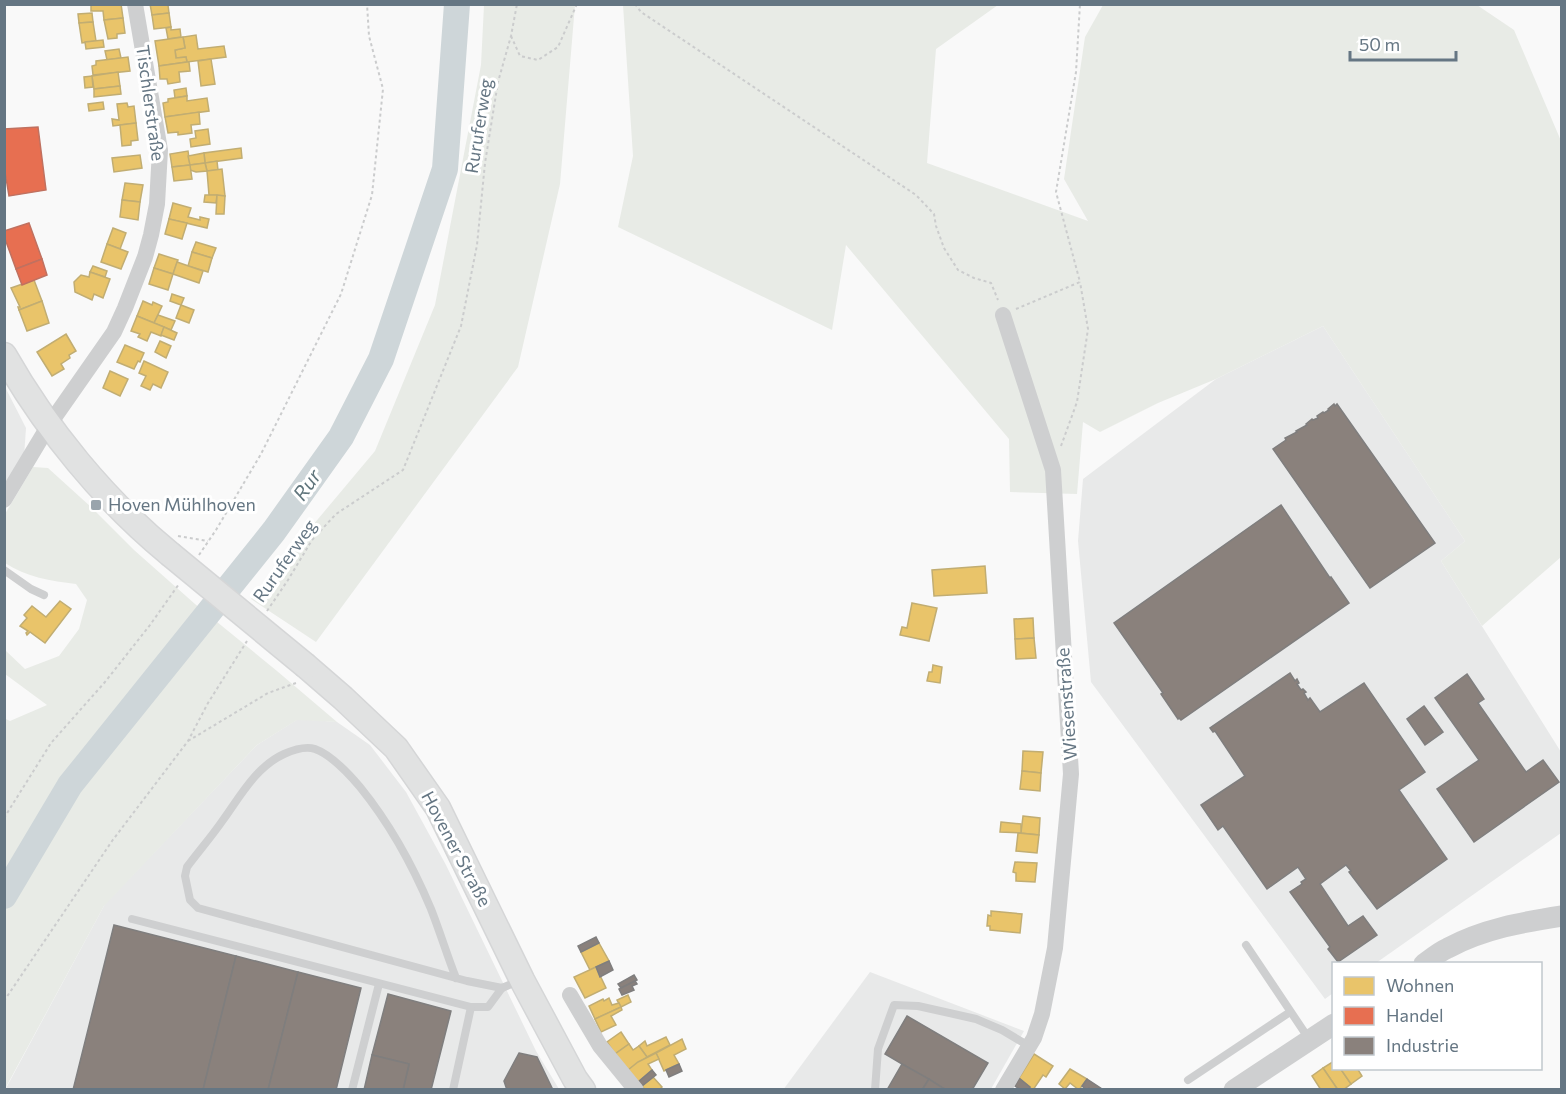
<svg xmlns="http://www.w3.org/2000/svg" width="1566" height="1094" viewBox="0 0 1566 1094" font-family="Commissioner,sans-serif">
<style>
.built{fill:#e8e9e9}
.green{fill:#e8ebe6}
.homes{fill:#e9c46a;stroke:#c1ad72;stroke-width:1.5}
.shops{fill:#e76f51;stroke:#c07160;stroke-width:1.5}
.industry{fill:#8a817c;stroke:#7f7e7e;stroke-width:1.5}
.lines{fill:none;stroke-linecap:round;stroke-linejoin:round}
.river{stroke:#ced6d9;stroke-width:26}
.secondary-casing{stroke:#d5d6d7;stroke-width:27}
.path{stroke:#cbcccd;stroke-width:2;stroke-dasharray:3 3;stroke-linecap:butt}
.service{stroke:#cecfd0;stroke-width:8}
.minor{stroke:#cecfd0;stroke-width:16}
.tertiary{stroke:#cecfd0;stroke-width:21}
.secondary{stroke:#e1e2e2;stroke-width:24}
.secondary-bridge-casing{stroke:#d5d6d7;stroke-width:27;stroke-linecap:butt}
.secondary-bridge{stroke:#e1e2e2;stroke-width:24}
.poi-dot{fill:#99a4ac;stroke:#fff;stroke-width:2}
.labels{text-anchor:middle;stroke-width:6;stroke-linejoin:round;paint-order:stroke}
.street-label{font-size:18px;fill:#657683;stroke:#fff}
.poi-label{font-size:18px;fill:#657683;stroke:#fff;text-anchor:start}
.water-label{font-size:20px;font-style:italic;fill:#60757c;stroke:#fff}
</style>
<rect width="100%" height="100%" fill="#f9f9f9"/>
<g class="built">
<polygon points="1323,326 1465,541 1441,561 1561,752 1561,833 1376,963 1334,964 1333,993 1325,999 1091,682 1078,541 1083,479 1216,379"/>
<polygon points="4,385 26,428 24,457 4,488"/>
<polygon points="298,719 337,722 370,745 406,792 446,865 536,1051 559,1089 5,1090 105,904 257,745"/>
<polygon points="870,972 1024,1031 991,1089 783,1090"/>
</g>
<g class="green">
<polygon points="484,5 575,5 560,184 518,367 316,642 251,599 375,451 435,305 481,65"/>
<polygon points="623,5 998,5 936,49 927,163 1088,221 1064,179 1085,37 1103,5 1477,5 1514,30 1561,141 1561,557 1482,626 1441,561 1465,541 1323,326 1216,379 1158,403 1100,432 1083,422 1077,494 1010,492 1009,439 846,245 832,330 618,227 633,156"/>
<path d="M 33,467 L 48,468 L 91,507 L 134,550 L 195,604 L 277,671 L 337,722 L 297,720 L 257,745 L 104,906 L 5,1089 L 4,718 L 10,721 L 47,705 L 5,674 L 5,650 L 25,669 L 59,656 L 79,629 L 87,600 L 76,584 C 51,581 26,577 5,563 L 5,514 Z"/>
</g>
<g class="homes">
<polygon points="91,4 121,4 123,18 104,20 103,11 91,11"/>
<polygon points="150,4 174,4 174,5 168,5 169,13 152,15"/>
<polygon points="92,13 93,22 79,23 78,14"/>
<polygon points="169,13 171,27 154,29 152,15"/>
<polygon points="123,18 125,33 117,34 117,38 108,39 104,20"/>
<polygon points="93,22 96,41 82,43 79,23"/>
<polygon points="171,27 171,30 180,29 181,37 168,39 166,28"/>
<polygon points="196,35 198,49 224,46 226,57 187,62 186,57 176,58 175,50 185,48 183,37"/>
<polygon points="183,37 185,48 175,50 176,58 186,57 187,62 159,66 155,41"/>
<polygon points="103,40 104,47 86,49 85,42"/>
<polygon points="119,49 121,58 107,60 105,51"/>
<polygon points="128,57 130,71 93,75 92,66 96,65 96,61"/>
<polygon points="211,59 215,84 201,86 198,61"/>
<polygon points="187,62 189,62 190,71 179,72 180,82 168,84 167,79 160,79 159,66"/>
<polygon points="118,72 120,86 94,89 92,76"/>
<polygon points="92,76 93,87 85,88 84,77"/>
<polygon points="120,86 121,94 94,97 94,89"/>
<polygon points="186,88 187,96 175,98 174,90"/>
<polygon points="187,96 187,101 207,98 209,111 165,117 163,103 168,102 168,99"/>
<polygon points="103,102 104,109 89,111 88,104"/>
<polygon points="127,103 128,107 134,106 136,123 113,126 112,119 119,120 117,104"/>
<polygon points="199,112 200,124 191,125 192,133 178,135 178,132 168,133 165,117"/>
<polygon points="136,123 138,140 131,141 131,145 122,146 120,125"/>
<polygon points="208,129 210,144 191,147 190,139 196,138 195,131"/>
<polygon points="241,148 242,158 205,163 204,153"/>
<polygon points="188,151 190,165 172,167 170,154"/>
<polygon points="204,153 205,163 190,165 188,156"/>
<polygon points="140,155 142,168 114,172 112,158"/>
<polygon points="217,161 218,170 207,171 205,163"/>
<polygon points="205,163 207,171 196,172 190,170 190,165"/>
<polygon points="190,165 192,179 174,181 172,167"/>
<polygon points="222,169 225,196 209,195 207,171"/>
<polygon points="125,183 143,185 140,202 122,200"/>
<polygon points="205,195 217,195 216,203 204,202"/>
<polygon points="217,195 225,196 224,214 216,214"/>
<polygon points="122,200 140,202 138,220 120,217"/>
<polygon points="173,203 191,208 188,217 200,220 200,217 209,219 207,228 169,219"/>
<polygon points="169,219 187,223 182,239 165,234"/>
<polygon points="113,228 126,233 120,249 107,244"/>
<polygon points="196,242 216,248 212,258 192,252"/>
<polygon points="107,244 128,252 121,269 101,262"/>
<polygon points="192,252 212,258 208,272 188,266"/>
<polygon points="159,254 178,260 173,274 154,268"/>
<polygon points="177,262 203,271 199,283 173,274"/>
<polygon points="93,266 107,271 105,277 90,272"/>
<polygon points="154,268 173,274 168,290 149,284"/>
<polygon points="90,272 110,279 103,298 94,294 92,300 75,292 74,282 81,275 89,277"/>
<polygon points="34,280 42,301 19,310 18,307 20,307 11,288"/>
<polygon points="172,294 184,298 181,305 170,301"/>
<polygon points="42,301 49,323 27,331 19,310"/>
<polygon points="143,301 152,305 153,302 162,306 154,323 137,316"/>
<polygon points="181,305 194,310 189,323 176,318"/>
<polygon points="158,315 175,321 171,330 154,323"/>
<polygon points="137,316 164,327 161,336 151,332 147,341 138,337 140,334 131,331"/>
<polygon points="164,327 177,333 174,340 161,335"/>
<polygon points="66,334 76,351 69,355 70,358 61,364 64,369 52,376 37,352"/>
<polygon points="160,341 171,346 166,358 155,352"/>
<polygon points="125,345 144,353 140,362 138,361 134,369 117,362"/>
<polygon points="144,361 168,372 161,388 153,384 150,390 141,386 146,376 139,373"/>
<polygon points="110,371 128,379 120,396 103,388"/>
<polygon points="985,566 987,593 934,596 932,570"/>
<polygon points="60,601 71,609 45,643 30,632 27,635 26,633 28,631 20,626 27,618 24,615 32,606 46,617"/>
<polygon points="912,603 937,608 929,641 900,635 902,627 907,628"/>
<polygon points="1033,618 1034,638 1015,639 1014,619"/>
<polygon points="1034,638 1036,658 1016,659 1015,639"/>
<polygon points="933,665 942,667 940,683 927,681 929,672 932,672"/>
<polygon points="1023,751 1043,752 1041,773 1022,771"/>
<polygon points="1022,771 1041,773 1040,791 1020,789"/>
<polygon points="1023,816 1040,818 1039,835 1021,833"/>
<polygon points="1001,822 1021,824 1021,833 1000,832"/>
<polygon points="1018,833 1039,835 1037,853 1016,851"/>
<polygon points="1015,862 1037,863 1035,882 1016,881 1016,873 1013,872"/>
<polygon points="991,911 1022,914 1020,933 990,930 990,926 987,926 988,915 991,916"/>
<polygon points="599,943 609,961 590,970 581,952"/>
<polygon points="596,967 606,988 585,998 574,977"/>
<polygon points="628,995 631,1002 621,1007 617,1000"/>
<polygon points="609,998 612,1005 619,1003 621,1007 595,1019 589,1006 603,999 604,1001"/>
<polygon points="621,1007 622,1010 611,1016 616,1025 601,1032 595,1019"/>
<polygon points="621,1032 629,1044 615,1054 607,1042"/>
<polygon points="666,1037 670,1045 647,1057 639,1046 645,1041 647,1046"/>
<polygon points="682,1039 686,1049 674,1055 679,1064 664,1071 656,1053"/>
<polygon points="629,1044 633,1050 639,1046 647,1057 628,1070 615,1054"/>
<polygon points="656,1053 659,1059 648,1064 652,1070 638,1082 628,1070 638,1062"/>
<polygon points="1034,1054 1053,1066 1046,1077 1043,1075 1033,1090 1019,1078"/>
<polygon points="1334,1061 1334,1068 1340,1068 1351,1084 1343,1090 1338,1090 1323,1068"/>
<polygon points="1323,1068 1338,1090 1321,1090 1312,1076"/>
<polygon points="1340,1068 1357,1068 1362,1076 1351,1084"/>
<polygon points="1070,1069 1087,1079 1079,1090 1070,1083 1065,1089 1059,1084"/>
<polygon points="653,1077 662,1087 659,1090 645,1090 642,1086"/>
</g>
<g class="shops">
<polygon points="38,127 46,190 9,196 4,166 4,129"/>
<polygon points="29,223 42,259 16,269 4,236 4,231"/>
<polygon points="42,259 47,275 22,285 16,269"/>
</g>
<g class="industry">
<polygon points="1334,404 1335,406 1337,404 1435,543 1370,588 1273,449 1286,440 1285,438 1297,432 1296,431 1307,425 1306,424 1312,419 1313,420 1318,418 1317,416 1323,412 1324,413 1329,410 1328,409"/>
<polygon points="1281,505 1330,578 1331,577 1349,603 1181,720 1179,718 1178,719 1161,694 1163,693 1114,623"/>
<polygon points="1290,673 1295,681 1297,679 1299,683 1297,684 1301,690 1303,689 1306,692 1304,693 1308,700 1310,698 1320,712 1364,683 1425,772 1399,790 1447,859 1377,909 1349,872 1351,871 1346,865 1320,884 1348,926 1363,916 1377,935 1338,962 1328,949 1330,947 1290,892 1302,884 1301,882 1306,879 1298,867 1267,889 1223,826 1218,830 1201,805 1245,776 1215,731 1213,732 1210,728"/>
<polygon points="1467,674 1484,699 1478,703 1526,772 1543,760 1559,782 1474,842 1437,789 1479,760 1435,698"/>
<polygon points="1424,706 1443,732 1425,745 1407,719"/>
<polygon points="114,925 236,956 203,1090 73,1090"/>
<polygon points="596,937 599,943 581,952 578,946"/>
<polygon points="236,956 298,972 268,1090 203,1090"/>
<polygon points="609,961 613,970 600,977 596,967"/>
<polygon points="298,972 361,988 336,1090 268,1090"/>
<polygon points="634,975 637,980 621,988 618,984"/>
<polygon points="635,981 637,984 632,986 634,990 622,995 619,989"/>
<polygon points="388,994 451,1011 431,1090 403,1090 409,1064 372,1055"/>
<polygon points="907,1016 988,1063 972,1090 946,1090 885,1054"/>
<polygon points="519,1053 537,1057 553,1090 507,1090 504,1081"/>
<polygon points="372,1055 409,1064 403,1090 364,1090"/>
<polygon points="679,1064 682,1071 669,1077 666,1070"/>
<polygon points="902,1064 929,1079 922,1090 887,1090"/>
<polygon points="652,1070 656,1075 642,1086 638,1082"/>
<polygon points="1019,1078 1030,1087 1029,1090 1021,1090 1015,1086"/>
<polygon points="929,1079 946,1090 922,1090"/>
<polygon points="1087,1079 1102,1089 1091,1090 1089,1088 1087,1090 1082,1086"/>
</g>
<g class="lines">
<polyline class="river" points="4,896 70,785 274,531 341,437 381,359 445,169 457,4"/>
<g class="secondary-casing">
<g id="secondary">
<path d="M 4,355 C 46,429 104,500 170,554"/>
<polyline points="306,666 343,698 396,748 438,808 522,980 575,1079 583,1090"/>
</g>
</g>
<g class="path">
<polyline points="635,4 641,12 916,195 934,214 936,226 944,248 958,270 974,278 991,283 998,300"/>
<polyline points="999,4 1000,4"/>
<polyline points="511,36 520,56 538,60 558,47 577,4"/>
<polyline points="1016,309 1080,282 1056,192 1076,72 1080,4"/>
<polyline points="1061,446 1077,402 1088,329 1080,282"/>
<polyline points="178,536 208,541"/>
<polyline points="199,555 216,530 261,454 341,294 372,195 383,89 369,36 367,4"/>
<polyline points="267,611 288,580 312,540 336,514 403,470 461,326 477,245 485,163 498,82 511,36 517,4"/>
<polyline points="188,741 268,693 296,683"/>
<polyline points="4,818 51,743 105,682 150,625 179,584"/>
<polyline points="4,1001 112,841 188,741 208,703 247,641"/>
</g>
<g class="service">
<polyline points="4,570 31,589 44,595"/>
<polyline points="132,919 471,1007 488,1007 502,988"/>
<polyline points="1246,945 1309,1039"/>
<path d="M 456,978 C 447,955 440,932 431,909 C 413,866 390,824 360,787 C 349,774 332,755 315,749 C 306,746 293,750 284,754 C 256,767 241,795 223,820 C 212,836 199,851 187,867 L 185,876 L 190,900 L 198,908 L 467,981 L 502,988 L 521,980"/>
<polyline points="1188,1080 1290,1012"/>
<polyline points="352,1090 379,984"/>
<polyline points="453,1090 471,1007"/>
<polyline points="875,1090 878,1049 894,1005 918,1006 976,1019 1002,1030 1029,1046"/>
</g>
<g class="minor">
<polyline points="4,500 49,425 114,332 125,308 145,257 151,235 157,204 160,150 135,4"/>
<polyline points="570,995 600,1046 636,1090"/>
<polyline points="1003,1090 1034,1038 1042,1014 1055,948 1071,774 1053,470 1003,315"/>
</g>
<g class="tertiary">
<path d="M 1424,964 C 1432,958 1439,952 1448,948 C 1483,929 1523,922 1562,916"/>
<polyline points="1234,1090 1334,1024"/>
</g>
<use href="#secondary" class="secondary"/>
<g class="secondary-bridge-casing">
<polyline id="secondary-bridge" points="170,554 306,666"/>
</g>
<use href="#secondary-bridge" class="secondary-bridge"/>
</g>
<rect class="poi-dot" x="90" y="499" width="12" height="12" rx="3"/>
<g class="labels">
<g class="street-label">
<text transform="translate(150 103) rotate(82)" y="6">Tischlerstraße</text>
<text transform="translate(479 126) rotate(-81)" y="6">Ruruferweg</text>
<text transform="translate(285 561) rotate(-55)" y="6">Ruruferweg</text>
<text transform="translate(1067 704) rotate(-94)" y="6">Wiesenstraße</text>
<text transform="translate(456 849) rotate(62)" y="6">Hovener Straße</text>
</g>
<g class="poi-label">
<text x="108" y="511">Hoven Mühlhoven</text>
</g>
<g class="water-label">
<text transform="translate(307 485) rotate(-55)" y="7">Rur</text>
</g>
</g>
<rect width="1566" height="1094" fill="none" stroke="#657683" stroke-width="12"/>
<rect x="1332" y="962" width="210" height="108" fill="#ffffff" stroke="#c1c8cd" stroke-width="1.5"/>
<rect x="1344" y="977" width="30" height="18" fill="#e9c46a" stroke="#c1c8cd" stroke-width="1.5"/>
<text x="1386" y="992" font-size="18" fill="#657683">Wohnen</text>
<rect x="1344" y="1007" width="30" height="18" fill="#e76f51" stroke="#c1c8cd" stroke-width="1.5"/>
<text x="1386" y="1022" font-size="18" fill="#657683">Handel</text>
<rect x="1344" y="1037" width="30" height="18" fill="#8a817c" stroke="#c1c8cd" stroke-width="1.5"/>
<text x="1386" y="1052" font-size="18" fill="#657683">Industrie</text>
<path d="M1350 51v9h106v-9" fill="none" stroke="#657683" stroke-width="3"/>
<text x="1359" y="51" font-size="18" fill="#657683" stroke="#ffffff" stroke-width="4.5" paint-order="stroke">50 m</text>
</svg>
